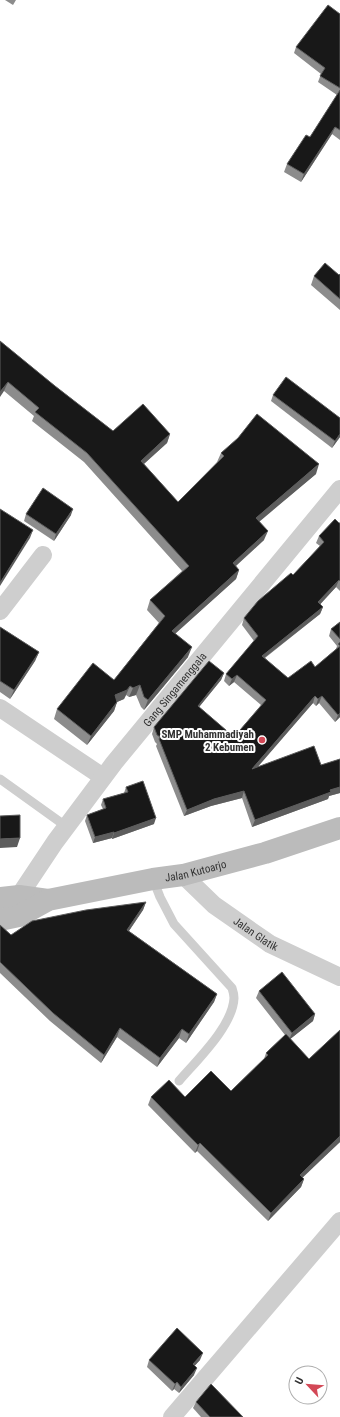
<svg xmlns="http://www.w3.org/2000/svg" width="340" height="1417" viewBox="0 0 340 1417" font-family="'Roboto Condensed',sans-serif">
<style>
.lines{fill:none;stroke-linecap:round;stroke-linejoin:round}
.service{stroke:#cecece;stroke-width:9}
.minor{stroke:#cecece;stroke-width:18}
.secondary{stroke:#bbb;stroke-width:22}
.wall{fill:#8c8c8c}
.shaded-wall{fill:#5d5d5d}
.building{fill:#181818;stroke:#5d5d5d}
.poi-dot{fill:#d34856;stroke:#fff;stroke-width:1.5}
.labels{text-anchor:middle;stroke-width:4;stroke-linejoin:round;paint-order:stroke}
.street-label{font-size:11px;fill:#313131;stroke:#fff}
.poi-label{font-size:11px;font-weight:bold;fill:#313131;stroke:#fff;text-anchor:end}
</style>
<rect width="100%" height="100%" fill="#fff"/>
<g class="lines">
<g class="service">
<polyline points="0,779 67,827"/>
<path d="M 153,879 L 160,897 L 174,924 L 232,988 C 233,991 234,995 234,998 C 233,1026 196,1061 179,1081"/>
</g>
<g class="minor">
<polyline points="0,611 43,555"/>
<polyline points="0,708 103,777"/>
<path id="s1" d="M 183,875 L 214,905 L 270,944 L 340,977"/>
<path id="s2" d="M 19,909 L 19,896 L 55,842 L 114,763 L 340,489"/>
<polyline points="172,1417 340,1221"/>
</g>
<g class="secondary">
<polyline points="0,898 19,896 48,900"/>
<path id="s3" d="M 0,920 L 19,916 L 48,900 L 153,879 L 183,875 L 265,853 L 340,828"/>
</g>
</g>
<g class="wall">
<polygon points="5,0 16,0 13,5"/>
<polygon points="340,14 340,140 332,134 301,182 284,172 287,164 310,137 337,95 318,82 321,74 294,53 296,47"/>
<polygon points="340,274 340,310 311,285 314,276 339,275"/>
<polygon points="0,341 55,386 113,431 170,434 167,443 144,464 178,502 217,462 221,453 316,474 259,521 264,540 236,566 239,570 236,579 175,634 188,657 144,710 141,707 136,695 129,697 126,695 124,699 117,702 114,711 87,745 54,719 57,709 114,680 159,623 147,610 150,600 182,571 84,462 32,421 34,416 4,391"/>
<polygon points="273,395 340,437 332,448 271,401"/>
<polygon points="26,514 71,515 54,541 24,521"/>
<polygon points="340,523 340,591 336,587 320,604 323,607 320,614 265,658 288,678 315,667 336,649 337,646 329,636 331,629 340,622 340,717 335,722 319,703 316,706 313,703 257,767 321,765 340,759 340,793 329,796 328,799 252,827 242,798 211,806 184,816 156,746 157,744 155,742 152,734 154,727 224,673 221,680 199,707 234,737 261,705 234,682 229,686 224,681 226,674 254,641 242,625 244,618 293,575 320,546 316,543 319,536"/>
<polygon points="0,627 39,652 35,661 10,699 0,692"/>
<polygon points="126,787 154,824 112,839 112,838 93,843 85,821 87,815 103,809 101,805 103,799 124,793"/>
<polygon points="146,902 143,910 129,931 217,994 214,1002 186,1043 179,1038 157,1067 117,1037 101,1063 50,1021 0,973 0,925 11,935"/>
<polygon points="259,991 315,1014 313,1021 290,1039 309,1059 340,1030 340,1142 302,1177 304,1179 301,1187 268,1221 197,1151 195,1153 148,1105 151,1097 185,1097 231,1091 264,1059 266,1053 285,1035 256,998"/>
<polygon points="149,1360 200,1360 194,1366 194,1375 179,1393 174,1389 172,1391 147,1367"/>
<polygon points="196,1402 243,1417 201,1417 193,1408"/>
</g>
<g class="shaded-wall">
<polygon points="335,127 332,134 301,182 304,174"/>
<polygon points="8,382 4,391 0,397 0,392"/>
<polygon points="170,434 167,443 137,470 141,461"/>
<polygon points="340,434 340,437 332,448 335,441"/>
<polygon points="319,464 316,474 253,527 256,518"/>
<polygon points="73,509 71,515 54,541 56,534"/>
<polygon points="33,530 30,538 0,586 0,583"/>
<polygon points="268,531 264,540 229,572 233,563"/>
<polygon points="239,570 236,579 168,640 172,631"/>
<polygon points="339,580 336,587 316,609 318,602"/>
<polygon points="323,607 320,614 259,662 262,656"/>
<polygon points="192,647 188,657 144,710 148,700"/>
<polygon points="39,652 35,661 10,699 14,690"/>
<polygon points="224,673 221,680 195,712 198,706"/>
<polygon points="237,675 234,682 229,686 232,679"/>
<polygon points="140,685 136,695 129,697 133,688"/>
<polygon points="130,686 126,695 124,699 117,702 114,711 87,745 91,736 115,695"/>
<polygon points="315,696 313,703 250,776 252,769"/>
<polygon points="322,696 319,703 316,706 318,699"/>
<polygon points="340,713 340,717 335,722 338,715"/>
<polygon points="340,787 340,793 329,796 328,799 252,827 255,820 330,790"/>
<polygon points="244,791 242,798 211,806 184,816 187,810 214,799"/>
<polygon points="156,818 154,824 112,839 114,833"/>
<polygon points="114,832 112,838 93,843 95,837"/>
<polygon points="20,838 17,847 0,848 0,839"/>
<polygon points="146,902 143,910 124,938 127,930"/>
<polygon points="217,994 214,1002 186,1043 189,1034"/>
<polygon points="315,1014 313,1021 289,1040 292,1033"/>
<polygon points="120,1028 117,1037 101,1063 104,1055"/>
<polygon points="182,1029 179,1038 157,1067 160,1058"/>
<polygon points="340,1136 340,1142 297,1183 300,1175"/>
<polygon points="200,1143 197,1151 195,1153 198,1145"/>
<polygon points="304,1179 301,1187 268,1221 271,1213"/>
<polygon points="203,1353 200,1360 190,1371 193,1364"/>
<polygon points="197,1368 194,1375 179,1393 181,1387"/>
<polygon points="177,1382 174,1389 172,1391 175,1384"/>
</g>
<g class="building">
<polygon points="328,5 340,14 340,88 320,76 325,68 296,47"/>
<polygon points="340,90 340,130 335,127 304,174 287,164 306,135 310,137"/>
<polygon points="325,263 339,275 340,274 340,299 314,276"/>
<polygon points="0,341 55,386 113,431 143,404 170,434 141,461 178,502 224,456 221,453 238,438 257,414 319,464 256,518 268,531 233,563 239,570 172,631 192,647 148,700 144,697 140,685 133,688 130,686 127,690 115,695 117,702 91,736 57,709 93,663 114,680 165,616 150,600 189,566 87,453 35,412 39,408 8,382 0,392"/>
<polygon points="286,377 340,418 340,434 335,441 273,395"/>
<polygon points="43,488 73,509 56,534 26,514"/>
<polygon points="0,509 33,530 0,583"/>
<polygon points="335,519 339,523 340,523 340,581 339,580 318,602 323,607 262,656 288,678 311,661 315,667 340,646 338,644 340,642 340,713 338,715 322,696 318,699 315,696 252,769 314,746 321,765 340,759 340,787 330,790 331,792 255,820 244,791 214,799 187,810 159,739 160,737 157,735 154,727 209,661 224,673 198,706 234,737 266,700 237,675 232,679 226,674 258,636 244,618 258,601 291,573 293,575 324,542 319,536"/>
<polygon points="340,622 340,639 331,629"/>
<polygon points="0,627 39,652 14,690 0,681"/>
<polygon points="143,781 156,818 114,833 114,832 95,837 87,815 106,808 103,799 128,792 126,787"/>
<polygon points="20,815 20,838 0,839 0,816"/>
<polygon points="146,902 127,930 217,994 189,1034 182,1029 160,1058 120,1028 104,1055 53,1013 0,962 0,925 11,935 32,921 86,910"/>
<polygon points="282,972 315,1014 292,1033 259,991"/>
<polygon points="340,1030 340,1136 300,1175 304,1179 271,1213 200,1143 198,1145 151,1097 169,1080 185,1097 211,1071 231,1091 268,1055 266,1053 286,1034 309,1059"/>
<polygon points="177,1328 203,1353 193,1364 197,1368 181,1387 177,1382 175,1384 149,1360"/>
<polygon points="211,1384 243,1417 210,1417 196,1402"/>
</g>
<circle class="poi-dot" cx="262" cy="740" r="4"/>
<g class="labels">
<g class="street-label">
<text dy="4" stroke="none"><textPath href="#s2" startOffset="272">Gang Singamenggala</textPath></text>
<text dy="4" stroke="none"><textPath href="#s3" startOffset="203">Jalan Kutoarjo</textPath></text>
<text dy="4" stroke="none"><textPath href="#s1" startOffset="94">Jalan Glatik</textPath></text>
</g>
<g class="poi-label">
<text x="254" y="738">SMP Muhammadiyah<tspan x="254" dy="13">2 Kebumen</tspan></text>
</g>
</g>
<g transform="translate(308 1385) rotate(296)"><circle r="19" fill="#ffffff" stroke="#adadad"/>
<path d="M0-3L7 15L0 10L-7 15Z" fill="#d34856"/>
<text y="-6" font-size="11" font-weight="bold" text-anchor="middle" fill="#313131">U</text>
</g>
</svg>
